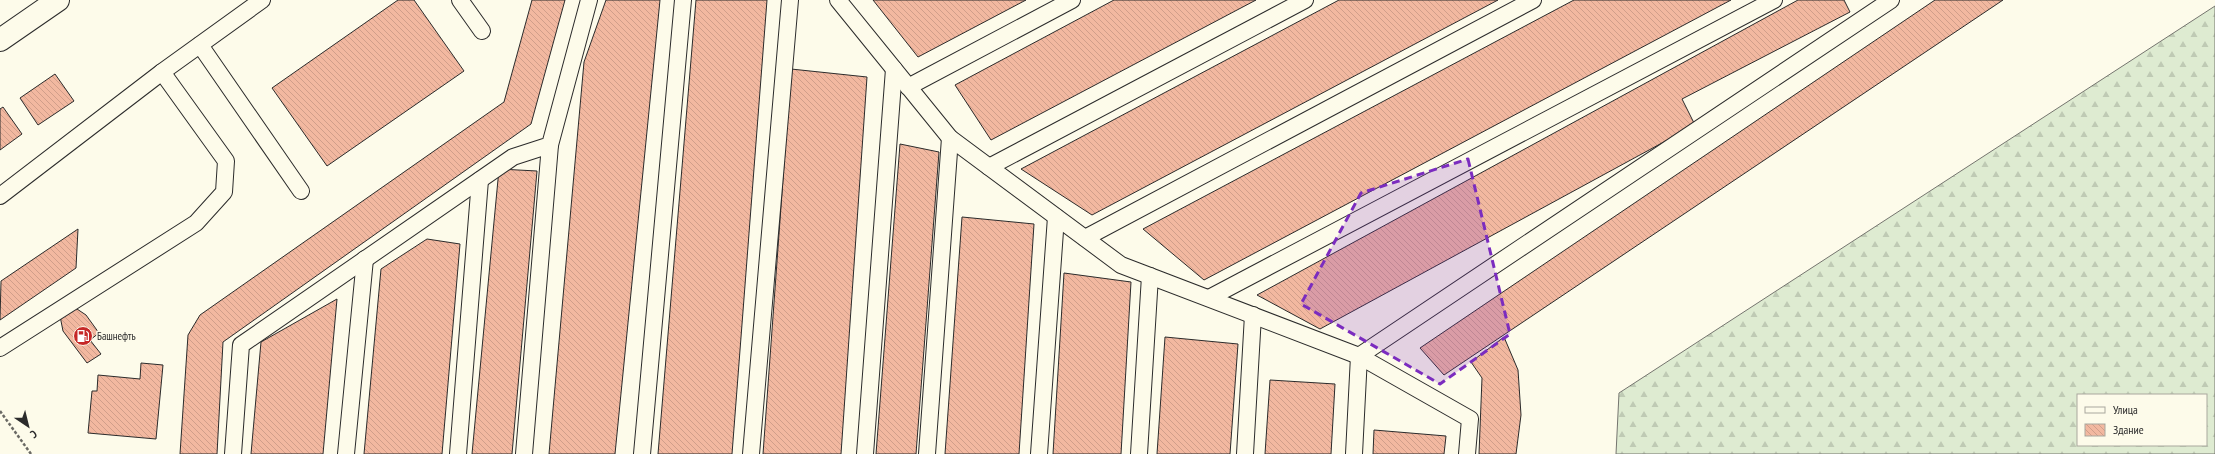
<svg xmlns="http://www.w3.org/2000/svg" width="2215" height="454" viewBox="0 0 2215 454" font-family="'PT Sans Narrow',sans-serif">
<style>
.forest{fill:url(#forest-firs);stroke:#74746e;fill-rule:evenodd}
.building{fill:url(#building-back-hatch);stroke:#2b2b2b}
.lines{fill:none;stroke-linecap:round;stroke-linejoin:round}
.service-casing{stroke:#2b2b2b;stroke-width:18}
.minor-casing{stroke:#2b2b2b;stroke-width:24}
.path{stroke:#6a6964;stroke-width:2.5;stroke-dasharray:3 2;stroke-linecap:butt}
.service{stroke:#fdfbea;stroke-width:16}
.minor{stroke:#fdfbea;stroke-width:22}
.marked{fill:#7b2cbf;fill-opacity:0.2;stroke:#7b2cbf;stroke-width:3;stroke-dasharray:8 5;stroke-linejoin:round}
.labels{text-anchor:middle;stroke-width:3;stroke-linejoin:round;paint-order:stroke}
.poi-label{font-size:11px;fill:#2b2b2b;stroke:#fdfbea;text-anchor:start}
</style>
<defs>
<pattern id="forest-firs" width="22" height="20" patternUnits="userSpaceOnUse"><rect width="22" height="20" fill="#deebd1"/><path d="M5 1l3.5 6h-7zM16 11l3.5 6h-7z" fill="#bfcab4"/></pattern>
<pattern id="building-back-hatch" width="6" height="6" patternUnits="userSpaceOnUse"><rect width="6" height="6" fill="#f2b8a0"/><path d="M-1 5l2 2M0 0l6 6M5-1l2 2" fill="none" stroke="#d09e8a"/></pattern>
</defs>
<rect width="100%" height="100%" fill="#fdfbea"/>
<path class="forest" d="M 2215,6 L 2215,454 L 1616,454 L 1619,393 ZM 2078,395 L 2206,395 L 2206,445 L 2078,445 Z"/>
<g class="building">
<polygon points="398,0 414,0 464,71 327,166 272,88"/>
<polygon points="532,0 565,0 531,124 223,342 217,454 180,454 188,335 200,315 504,102"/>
<polygon points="606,0 660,0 615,454 549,454 584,62"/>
<polygon points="696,0 767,0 732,454 658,454"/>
<polygon points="873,0 1026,0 918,57"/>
<polygon points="1114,0 1256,0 991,140 955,85"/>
<polygon points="1339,0 1498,0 1092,215 1021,169"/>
<polygon points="1574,0 1731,0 1204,280 1143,229"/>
<polygon points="1798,0 1844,0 1850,12 1682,99 1695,125 1320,329 1257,295"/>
<polygon points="1935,0 2003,0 1444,375 1420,348"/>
<polygon points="791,69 867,77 841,454 763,454"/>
<polygon points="55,74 74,101 38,125 20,98"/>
<polygon points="3,107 22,134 0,150 0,109"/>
<polygon points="900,144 939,152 916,454 876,454"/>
<polygon points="499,169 537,171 512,454 472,454"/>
<polygon points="962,217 1034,224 1019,454 945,454"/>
<polygon points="78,229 76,268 0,320 1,281"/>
<polygon points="427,239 460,244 442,454 364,454 381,269"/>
<polygon points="1064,273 1131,282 1121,454 1053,454"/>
<polygon points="337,299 323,454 251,454 261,342"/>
<polygon points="74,307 86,315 99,333 90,340 101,354 87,363 63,331 60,316"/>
<polygon points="1165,337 1238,344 1230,454 1157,454"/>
<polygon points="1504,337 1518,370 1521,415 1516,454 1479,454 1482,378 1471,362"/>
<polygon points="141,363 163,365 156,439 88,433 92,391 97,391 98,375 140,379"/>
<polygon points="1270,380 1335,384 1331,454 1265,454"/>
<polygon points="1374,430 1446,436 1444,454 1373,454"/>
</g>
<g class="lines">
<g class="service-casing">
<g id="service">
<polyline points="460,0 482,31"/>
<polyline points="838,0 950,138 1121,265 1359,356 1470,419 1467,454"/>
<polyline points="200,45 301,191"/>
<polyline points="908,87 1072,0"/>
<polyline points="989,167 1305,0"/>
<polyline points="0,196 162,72 262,0"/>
<polyline points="1085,238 1533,0"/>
<polyline points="1209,298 1774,0"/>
<polyline points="0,348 196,223 224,192 226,161 162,72"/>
<polyline points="233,454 241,345 513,157 550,145 589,0"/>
<polyline points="346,454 365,259"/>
<polyline points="458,454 480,180"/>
<polyline points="524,454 550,145"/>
<polyline points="642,454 683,0"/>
<polyline points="751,454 790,0"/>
<polyline points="865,454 894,69"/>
<polyline points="927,454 950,138"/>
<polyline points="1039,454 1056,217"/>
<polyline points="1139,454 1150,276"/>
<polyline points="1245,454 1253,315"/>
<polyline points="1354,454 1359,356 1891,0"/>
</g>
</g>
<g class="minor-casing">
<polyline id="minor" points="0,40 58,0"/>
</g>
<polyline class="path" points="0,411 31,454"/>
<use href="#service" class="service"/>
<use href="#minor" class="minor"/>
</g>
<path class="marked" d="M 1468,159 L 1510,334 L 1440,384 L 1301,304 L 1361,193 Z"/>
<defs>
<g id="fuel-disc" transform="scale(1)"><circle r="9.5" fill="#c62828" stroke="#fdfbea"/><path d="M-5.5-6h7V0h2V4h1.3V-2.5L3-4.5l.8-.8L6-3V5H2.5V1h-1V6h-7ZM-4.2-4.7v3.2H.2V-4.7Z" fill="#fff"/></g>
</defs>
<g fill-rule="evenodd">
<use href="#fuel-disc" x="83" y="336"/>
</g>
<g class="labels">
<g class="poi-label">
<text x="97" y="340">Башнефть</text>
</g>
</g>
<rect x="2077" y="394" width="130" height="52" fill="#fdfbea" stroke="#a9a89e"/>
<rect x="2085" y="407" width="20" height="6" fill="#fdfbea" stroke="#a9a89e"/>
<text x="2113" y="414" font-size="12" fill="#2b2b2b">Улица</text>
<rect x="2085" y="424" width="20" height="12" fill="url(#building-back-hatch)" stroke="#a9a89e"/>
<text x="2113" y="434" font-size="12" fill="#2b2b2b">Здание</text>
<g transform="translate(28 426) rotate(145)" stroke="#fdfbea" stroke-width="3" paint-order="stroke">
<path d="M0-3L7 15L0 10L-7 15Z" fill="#2b2b2b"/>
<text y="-6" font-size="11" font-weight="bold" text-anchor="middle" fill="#2b2b2b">С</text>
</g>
</svg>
